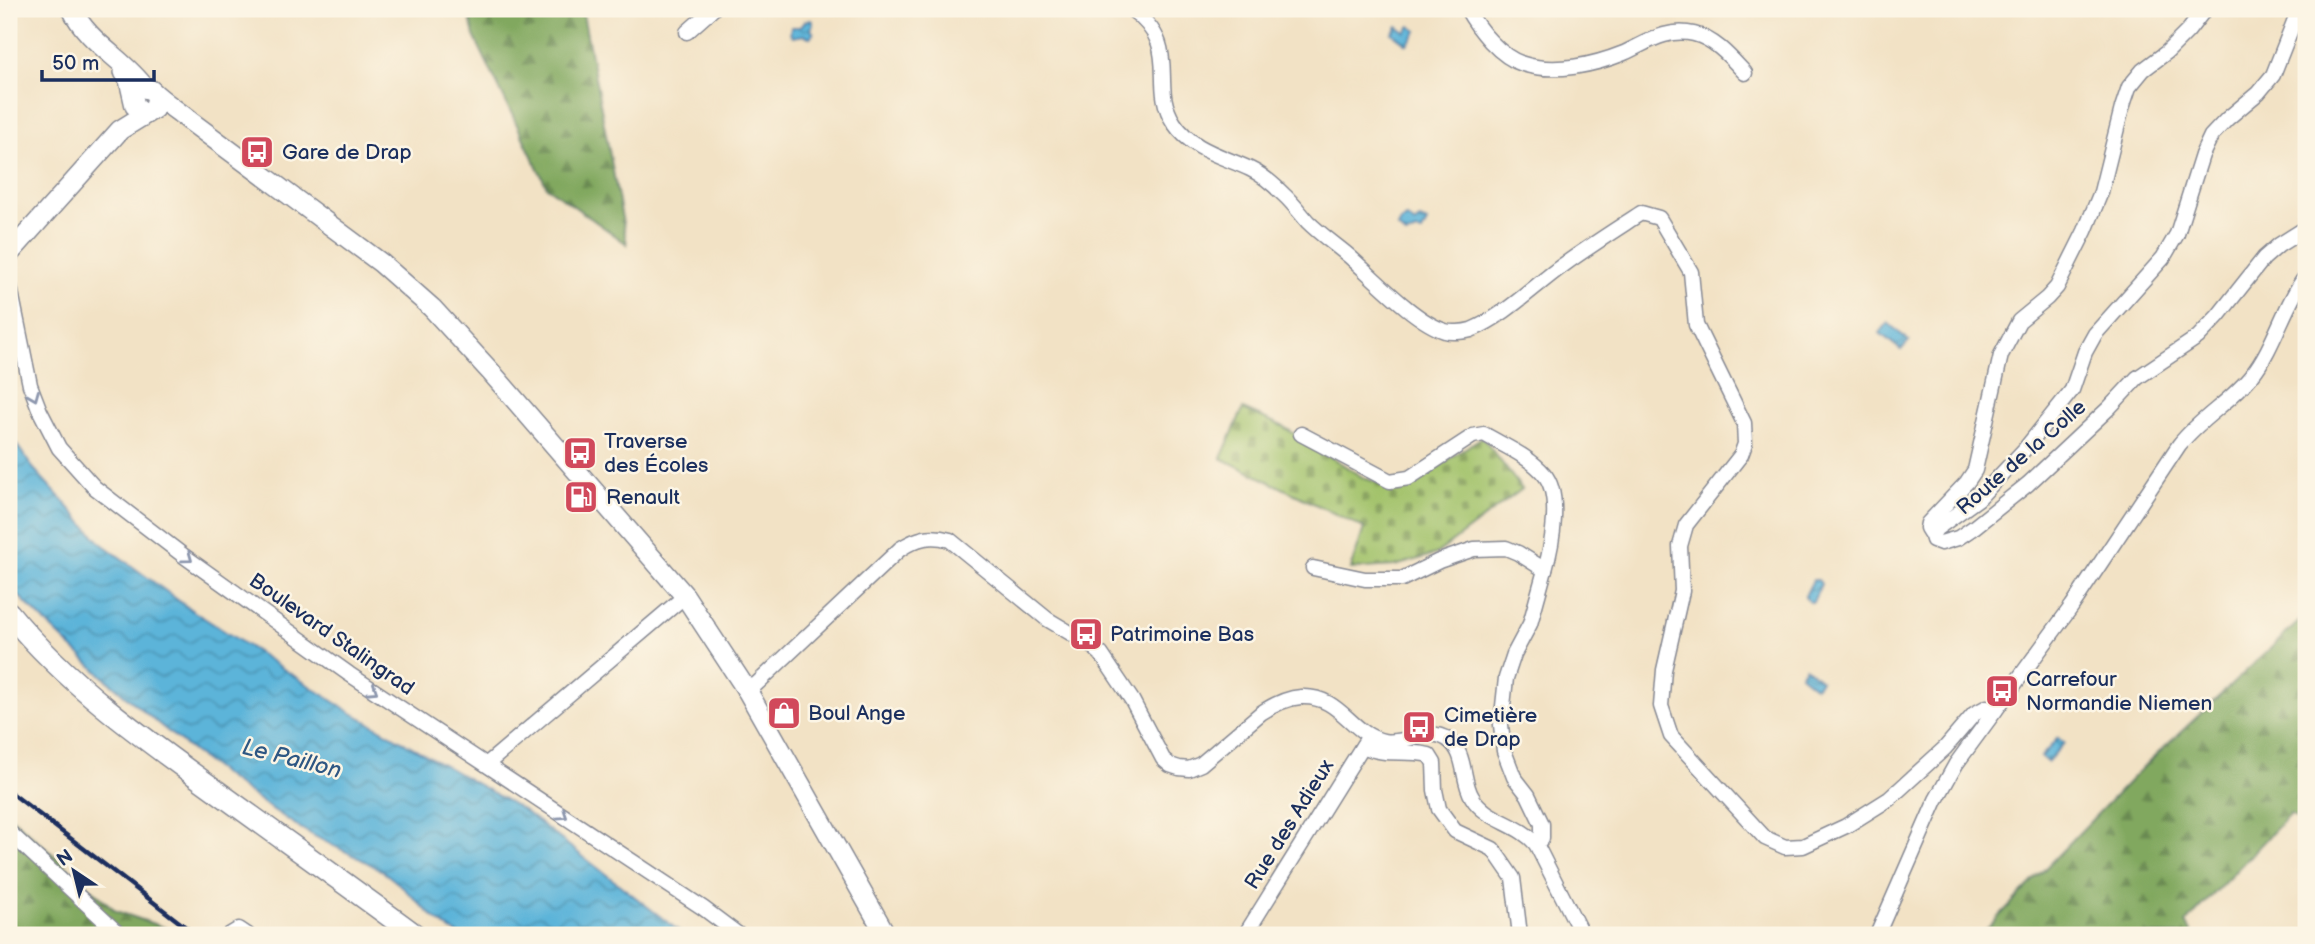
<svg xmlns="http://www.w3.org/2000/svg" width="2315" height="944" viewBox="0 0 2315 944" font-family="'Balsamiq Sans',sans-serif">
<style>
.forest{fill:url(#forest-firs);stroke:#4e6c5e;stroke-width:2}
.cemetery{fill:url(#cemetery-stones);stroke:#5e7864;stroke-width:2}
.water{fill:url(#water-waves);stroke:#3c729c;stroke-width:2}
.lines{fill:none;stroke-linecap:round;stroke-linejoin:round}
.street-casing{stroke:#868892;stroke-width:17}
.secondary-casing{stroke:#868892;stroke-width:22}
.primary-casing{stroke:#868892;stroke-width:24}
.street{stroke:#fff;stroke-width:14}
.secondary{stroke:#fff;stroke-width:19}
.primary{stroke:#fff;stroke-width:21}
.rail{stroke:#1b2f5e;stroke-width:4.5}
.oneway{stroke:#8d97ae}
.labels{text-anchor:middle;stroke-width:5;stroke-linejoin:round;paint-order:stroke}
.poi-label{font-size:21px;fill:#1b2f5e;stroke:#fcf5e5;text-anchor:start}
.street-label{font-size:21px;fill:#1b2f5e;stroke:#fcf5e5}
.water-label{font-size:23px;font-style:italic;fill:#2e5783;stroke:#fcf5e5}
</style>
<defs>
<pattern id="forest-firs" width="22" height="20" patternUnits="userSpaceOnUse" patternTransform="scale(1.75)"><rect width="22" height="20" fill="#81a85e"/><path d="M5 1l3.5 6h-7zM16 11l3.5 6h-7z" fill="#698951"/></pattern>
<pattern id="cemetery-stones" width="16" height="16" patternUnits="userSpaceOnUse" patternTransform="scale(1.75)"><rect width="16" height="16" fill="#a2c26a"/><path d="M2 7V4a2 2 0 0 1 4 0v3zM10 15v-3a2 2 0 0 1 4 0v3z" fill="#839e5a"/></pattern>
<pattern id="water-waves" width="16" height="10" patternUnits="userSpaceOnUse" patternTransform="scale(1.75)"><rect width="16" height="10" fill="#5cb4d9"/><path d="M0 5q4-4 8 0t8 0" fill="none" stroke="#4b93b3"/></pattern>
</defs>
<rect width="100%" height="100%" fill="#fcf5e5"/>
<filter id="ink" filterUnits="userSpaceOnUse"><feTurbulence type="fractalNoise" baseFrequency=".0143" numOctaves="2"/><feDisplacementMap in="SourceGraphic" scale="14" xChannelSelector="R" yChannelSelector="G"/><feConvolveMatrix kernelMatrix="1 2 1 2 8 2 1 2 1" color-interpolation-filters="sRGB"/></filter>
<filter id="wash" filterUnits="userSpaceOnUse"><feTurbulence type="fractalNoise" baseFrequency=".00686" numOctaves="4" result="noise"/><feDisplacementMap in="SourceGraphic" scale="28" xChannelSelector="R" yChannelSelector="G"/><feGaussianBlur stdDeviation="1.57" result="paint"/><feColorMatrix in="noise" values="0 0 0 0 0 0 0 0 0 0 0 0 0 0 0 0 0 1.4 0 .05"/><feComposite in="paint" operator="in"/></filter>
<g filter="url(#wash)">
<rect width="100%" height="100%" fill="#f2e2c5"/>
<g class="forest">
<polygon points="468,9 582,9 627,244 547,187 474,36"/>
<polygon points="2306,615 2306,824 2290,814 2186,923 2193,935 1981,935 2136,774"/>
<polygon points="9,815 116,911 186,935 9,935"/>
</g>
<polygon class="cemetery" points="1243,409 1282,426 1364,478 1401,491 1482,437 1522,489 1436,554 1395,566 1351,569 1364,528 1221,458"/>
<g class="water">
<polygon points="811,20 813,23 811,30 814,33 810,37 804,35 793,37 790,33 791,27 800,27 805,21"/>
<polygon points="1397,26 1405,32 1410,26 1417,31 1407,44 1392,33"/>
<polygon points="1407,218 1415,224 1420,219 1427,222 1422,232 1416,231 1406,235 1398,228 1401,221"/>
<polygon points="1888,323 1909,341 1901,350 1880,333"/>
<path d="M 9,434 L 33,468 L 102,544 L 190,609 L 347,710 L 523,810 L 684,935 L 459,935 C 427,917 411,890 382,871 C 357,855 328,845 302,829 C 195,760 98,677 9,586 Z"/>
<polygon points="1813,580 1818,580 1821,584 1813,602 1809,602 1805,596"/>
<polygon points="1805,667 1821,680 1815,687 1800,675"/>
<polygon points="2058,738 2064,743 2047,762 2041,757"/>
</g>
</g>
<g filter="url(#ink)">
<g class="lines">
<g class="street-casing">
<g id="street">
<path d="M 1131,9 C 1184,48 1148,83 1174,123 C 1192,150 1222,156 1250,169 C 1263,175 1273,184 1283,194 C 1293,203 1300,213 1308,222 C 1320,234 1336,245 1349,256 C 1373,277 1415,322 1445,331 C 1451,333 1464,332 1471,330 C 1505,316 1533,287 1562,266 C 1588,247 1615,230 1641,213 L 1659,218 L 1691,272 L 1696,325 L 1744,423 L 1745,444 L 1741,455 L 1686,525 L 1680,546 L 1682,591 L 1664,670 L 1661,706 L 1671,736 L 1765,838 L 1785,847 L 1803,846 L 1846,826 L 1889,799 L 1945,748 L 1974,714 L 1987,707 L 1995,711"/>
<path d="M 1467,9 C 1478,29 1500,57 1523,64 C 1555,74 1594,65 1624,53 C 1648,42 1666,28 1694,34 C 1715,39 1731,58 1745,73"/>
<polyline points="2299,9 2273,75 2258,93 2227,119 2211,136 2202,155 2177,234 2163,258 2095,334 2085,352 2072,390 2024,450 1979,498 1936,529 1932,536 1933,540 1941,543 1958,538 1973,528 2028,484 2109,408 2137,378 2198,337 2218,316 2264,258 2279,245 2306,228"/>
<polyline points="687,32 713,9"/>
<polyline points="9,282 30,385 40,411 59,448 94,487 184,556 349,674 703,908 739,935"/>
<path d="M 1301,434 L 1390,481 L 1409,478 L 1473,436 L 1484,434 C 1504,446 1529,456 1544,474 C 1562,495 1552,545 1545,570"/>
<polyline points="1932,536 1927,528 1928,523 1967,482 1975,470 2001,355 2019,321 2047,298 2057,287 2085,231 2101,192 2122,108 2129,87 2143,70 2167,52 2188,31 2205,9"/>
<polyline points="1313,568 1365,579 1402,579 1439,561 1474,549 1506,548 1518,553 1545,570 1530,624 1514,654 1506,678 1501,725 1504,751 1514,777 1528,795 1542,824 1542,838 1536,844"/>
<path d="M 748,692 L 900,549 C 917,538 930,534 950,540 L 1047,619 L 1092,646 L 1101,654 L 1132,700 L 1163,759 L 1170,765 L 1179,768 L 1189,769 L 1201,764 L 1261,713 C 1273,705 1286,698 1301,697 C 1341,695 1350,734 1384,741 C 1405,745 1428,726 1447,739 C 1467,752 1461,779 1472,797 C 1486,821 1519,823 1536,844 L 1582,935"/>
<path d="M 1363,746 C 1385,757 1406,749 1429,755 L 1434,763 L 1435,790 L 1439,809 L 1455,831 L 1493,849 L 1513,878 L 1520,935"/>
<polyline points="487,764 685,596"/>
<polyline points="9,832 120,935"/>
<polyline points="229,935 239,929 248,935"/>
<polyline points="1245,935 1367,739"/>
<path d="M 1877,935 L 1936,800 L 1956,764 L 2072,606 L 2179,445 C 2201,417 2231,402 2252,375 C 2275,346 2284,305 2306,276"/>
</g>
</g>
<g class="secondary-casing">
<g id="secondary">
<path d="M 72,9 C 88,43 124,59 145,88"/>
<polyline points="124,72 129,80 135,106 145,113"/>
<path d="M 145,88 L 151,90 C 163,102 177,110 190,121 L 381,263 L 432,308 L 490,371 L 685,596 L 748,692 L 886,935"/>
<polyline points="9,254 120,130 154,109 157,98"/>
</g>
</g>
<g class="primary-casing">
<path id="primary" d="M 9,613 C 67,684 144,739 218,792 C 284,840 350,887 415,935"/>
</g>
<use href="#street" class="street"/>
<use href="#secondary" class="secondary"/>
<use href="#primary" class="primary"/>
<polyline class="rail" points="9,791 196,935"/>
</g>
<defs><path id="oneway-chevron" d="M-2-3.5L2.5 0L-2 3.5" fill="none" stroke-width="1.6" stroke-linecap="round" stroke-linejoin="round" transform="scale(1.75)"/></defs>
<g class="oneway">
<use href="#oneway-chevron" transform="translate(34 396) rotate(68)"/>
<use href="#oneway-chevron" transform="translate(188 558) rotate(36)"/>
<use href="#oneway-chevron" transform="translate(373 690) rotate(33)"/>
<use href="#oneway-chevron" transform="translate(563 815) rotate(34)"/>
</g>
</g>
<defs>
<g id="bus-square" transform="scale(1.75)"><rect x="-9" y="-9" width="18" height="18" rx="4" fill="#d1495b" stroke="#fcf5e5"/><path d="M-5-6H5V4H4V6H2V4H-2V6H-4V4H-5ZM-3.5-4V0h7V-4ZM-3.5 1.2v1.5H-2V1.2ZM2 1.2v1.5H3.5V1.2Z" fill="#fff"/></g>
<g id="fuel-square" transform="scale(1.75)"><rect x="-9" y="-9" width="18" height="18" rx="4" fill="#d1495b" stroke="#fcf5e5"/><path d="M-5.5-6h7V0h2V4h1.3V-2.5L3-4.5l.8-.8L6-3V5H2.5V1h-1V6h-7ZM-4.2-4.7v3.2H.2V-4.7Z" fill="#fff"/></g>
<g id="shop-square" transform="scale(1.75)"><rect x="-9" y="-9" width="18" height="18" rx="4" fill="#d1495b" stroke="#fcf5e5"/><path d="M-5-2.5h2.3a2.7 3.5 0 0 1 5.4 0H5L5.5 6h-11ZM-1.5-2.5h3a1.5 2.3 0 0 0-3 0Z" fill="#fff"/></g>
</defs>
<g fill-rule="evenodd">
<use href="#bus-square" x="257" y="152"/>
<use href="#bus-square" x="580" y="453"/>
<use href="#fuel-square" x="581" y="497"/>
<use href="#bus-square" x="1086" y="634"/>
<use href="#bus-square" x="2002" y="691"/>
<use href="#shop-square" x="784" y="713"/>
<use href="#bus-square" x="1419" y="727"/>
</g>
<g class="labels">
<g class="poi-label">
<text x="282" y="159">Gare de Drap</text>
<text x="604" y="448">Traverse<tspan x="604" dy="24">des Écoles</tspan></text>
<text x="606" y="504">Renault</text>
<text x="1110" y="641">Patrimoine Bas</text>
<text x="2026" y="686">Carrefour<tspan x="2026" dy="24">Normandie Niemen</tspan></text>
<text x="808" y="720">Boul Ange</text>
<text x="1444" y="722">Cimetière<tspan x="1444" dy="24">de Drap</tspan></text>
</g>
<g class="street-label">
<text transform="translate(2021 457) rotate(-41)" y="7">Route de la Colle</text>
<text transform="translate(332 634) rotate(35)" y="7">Boulevard Stalingrad</text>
<text transform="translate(1289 824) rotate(-58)" y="7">Rue des Adieux</text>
</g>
<g class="water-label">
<text transform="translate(292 758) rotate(14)" y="8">Le Paillon</text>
</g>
</g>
<rect width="2315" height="944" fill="none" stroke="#fcf5e5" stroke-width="35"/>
<g transform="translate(74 871) rotate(325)" stroke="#fcf5e5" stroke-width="5" paint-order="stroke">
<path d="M0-5L12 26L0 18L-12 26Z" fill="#1b2f5e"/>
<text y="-10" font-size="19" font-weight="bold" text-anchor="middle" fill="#1b2f5e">N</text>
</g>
<path d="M42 70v10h112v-10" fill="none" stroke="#1b2f5e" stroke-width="3.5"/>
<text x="52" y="70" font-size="21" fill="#1b2f5e" stroke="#fcf5e5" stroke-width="5" paint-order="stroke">50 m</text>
</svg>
